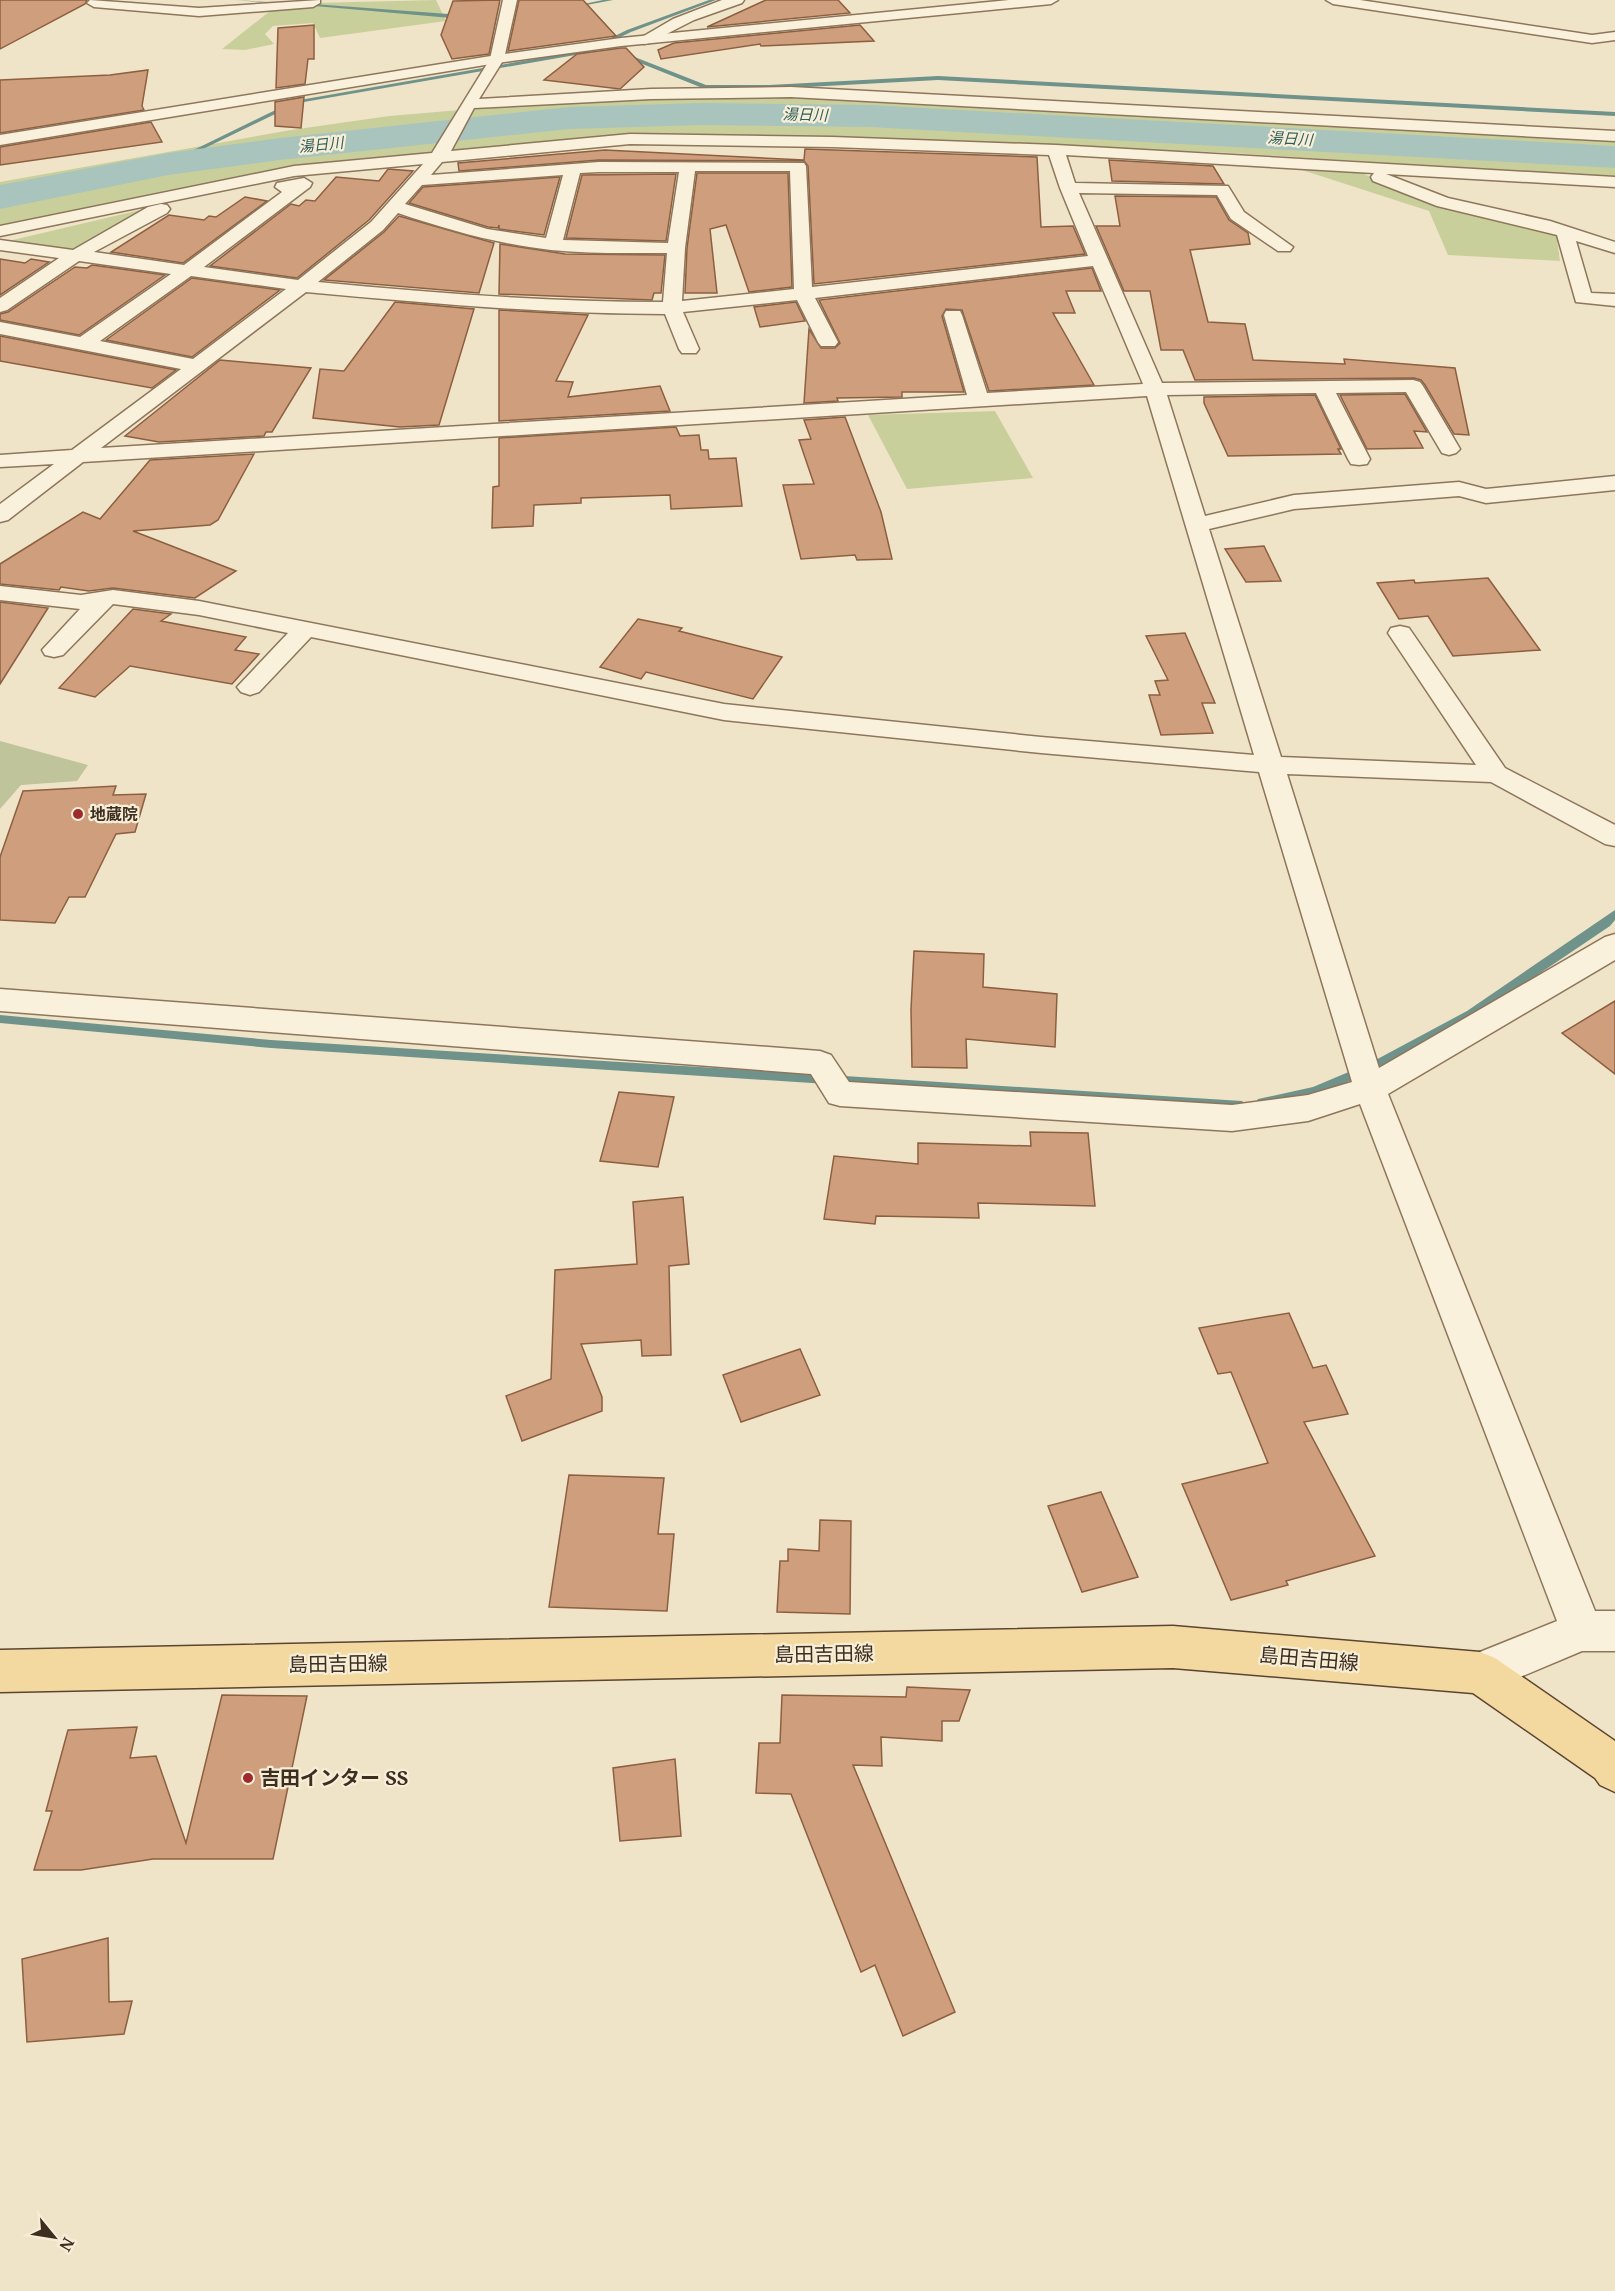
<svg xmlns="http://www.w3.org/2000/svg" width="1615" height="2291" viewBox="0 0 1615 2291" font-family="'Noto Serif','Noto Sans JP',serif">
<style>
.green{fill:#c9cf9b}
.cemetery{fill:#bfc49a}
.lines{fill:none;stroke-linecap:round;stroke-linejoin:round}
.stream{fill:#6f938a;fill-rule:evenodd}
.river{fill:#a9c4bc;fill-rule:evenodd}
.building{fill:#cf9f7d;stroke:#8d5f41;stroke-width:1.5}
.minor-casing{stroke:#8d765c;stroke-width:3}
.tertiary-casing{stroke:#8d765c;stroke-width:3}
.primary-casing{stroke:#5b4430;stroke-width:3}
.minor{fill:#faf1dc;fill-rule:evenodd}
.tertiary{fill:#faf1dc;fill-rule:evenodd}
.primary{fill:#f3d9a0;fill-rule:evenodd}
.poi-dot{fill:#9e2a2b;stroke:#f7eed8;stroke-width:2}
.labels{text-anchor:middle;stroke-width:4.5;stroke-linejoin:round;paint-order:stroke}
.far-water-label{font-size:15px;font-style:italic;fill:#2f5d5a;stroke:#f7eed8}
.poi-label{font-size:16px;font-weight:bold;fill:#3d2e20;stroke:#f7eed8;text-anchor:start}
.near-street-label{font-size:20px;fill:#3d2e20;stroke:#f7eed8}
.near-poi-label{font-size:20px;font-weight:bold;fill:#3d2e20;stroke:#f7eed8;text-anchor:start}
</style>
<rect width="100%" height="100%" fill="#f0e4c8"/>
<g class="green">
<polygon points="436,0 446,21 320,38 313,23 273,26 265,34 274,44 245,50 222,49 270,11 313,3"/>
<polygon points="651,94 950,103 1615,141 1615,177 1214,152 857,143 560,144 269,176 0,227 0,182 291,130 389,116"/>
<polygon points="1302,170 1358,171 1410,196 1556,232 1560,261 1448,255 1429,211"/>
<polygon points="140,210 73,252 0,243"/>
<polygon points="995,411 1033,478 907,489 868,415"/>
</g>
<polygon class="cemetery" points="0,741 88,765 77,781 21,785 0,809"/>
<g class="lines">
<g class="stream">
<polygon points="235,0 285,3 283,4"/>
<polygon points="603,0 613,0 571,8 569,7"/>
<polygon points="709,0 716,0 631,32 604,45 706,85 769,85 938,76 1615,112 1615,116 938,80 769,89 705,89 600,47 587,53 298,103 170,165 165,164 294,101 586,50 627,30"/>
<polygon points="313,4 462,15 465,17 462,19 315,6"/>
<polygon points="1615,910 1615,920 1610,926 1475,1017 1378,1069 1319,1094 1262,1107 1258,1105 1256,1102 1258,1099 1313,1087 1370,1063 1467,1011"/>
<polygon points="0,1015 271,1040 1242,1101 1248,1106 1242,1111 271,1048 0,1023"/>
</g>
<polygon class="river" points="702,103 870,105 1615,146 1615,168 870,127 702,125 569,129 280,160 168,175 0,209 0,185 168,153 280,138 569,107"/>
</g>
<g class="building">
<polygon points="0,0 87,0 85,4 0,49"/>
<polygon points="500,0 489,54 452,59 441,35 453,1"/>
<polygon points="519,0 583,0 616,36 508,51"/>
<polygon points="766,0 838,0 850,13 707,27"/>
<polygon points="314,25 314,59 308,59 305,84 276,88 278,28"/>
<polygon points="860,25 874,41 761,46 760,44 661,59 658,50 674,43"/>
<polygon points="621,48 626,48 644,67 620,89 544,80 577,54"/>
<polygon points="148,70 142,106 144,110 0,133 0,80 110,75"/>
<polygon points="304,97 301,128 275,126 275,102"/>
<polygon points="151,122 162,142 0,165 0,147"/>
<polygon points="805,149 1037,157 1041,227 1073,226 1085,254 814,284 808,166 804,161 599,160 459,171 458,163 605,150 804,160"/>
<polygon points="1109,160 1213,166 1224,184 1112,181"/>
<polygon points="388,169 413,171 369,220 297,278 210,266 291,204 299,206 306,200 315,201 336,177 379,181"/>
<polygon points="697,173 788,173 792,287 749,292 726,225 710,229 717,293 685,293 687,248"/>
<polygon points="676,174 666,241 566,238 582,175"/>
<polygon points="560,177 544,235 499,229 499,225 498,228 488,227 409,203 423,187"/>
<polygon points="1115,196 1216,197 1229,220 1248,233 1250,244 1190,250 1208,322 1245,324 1253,360 1345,364 1344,359 1455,368 1469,435 1454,434 1425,385 1421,380 1414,378 1195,380 1183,350 1161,350 1150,291 1124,291 1096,226 1120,226"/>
<polygon points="245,197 267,201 183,263 111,252 169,215 204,220 209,216 216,217"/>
<polygon points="399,216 494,243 479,293 324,280 384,232"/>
<polygon points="500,244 565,254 665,255 661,293 654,293 652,300 499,294"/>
<polygon points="0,259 25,263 31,259 49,262 0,295"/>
<polygon points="92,265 165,275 79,335 0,320 0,314 8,312 75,267 87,268"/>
<polygon points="1092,268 1101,291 1066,291 1075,313 1053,313 1094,385 989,391 962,310 946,309 942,316 964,392 902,392 902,397 837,398 838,401 804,403 809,329 821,348 835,348 840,343 819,300"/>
<polygon points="192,278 280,290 192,357 106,340"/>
<polygon points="395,302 474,309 439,425 400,427 313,418 320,369 344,371"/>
<polygon points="796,302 805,321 760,327 754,307"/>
<polygon points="499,310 588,315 556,381 573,382 568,397 660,386 670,411 499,421"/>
<polygon points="0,336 176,370 152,388 0,361"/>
<polygon points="220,360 311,368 272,432 266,432 264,436 159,442 125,436"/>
<polygon points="1405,394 1427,432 1414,431 1423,448 1367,449 1340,395"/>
<polygon points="1315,395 1341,449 1338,449 1341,454 1228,456 1204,403 1204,397"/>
<polygon points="845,417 881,512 892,559 857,560 855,555 801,559 783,485 814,484 799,440 811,439 804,420"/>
<polygon points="676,427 680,436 699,435 701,450 708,450 709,459 736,458 742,506 671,509 670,495 581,498 581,503 534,505 533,526 492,528 493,487 499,486 499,438"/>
<polygon points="254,454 218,520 210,525 133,531 236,571 195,598 113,588 89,591 61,587 59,590 0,584 0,564 83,512 100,519 150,460"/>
<polygon points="1264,546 1281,581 1246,582 1225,549"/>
<polygon points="1488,578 1540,650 1453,656 1428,616 1399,619 1377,583 1414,580 1415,583"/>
<polygon points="0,602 48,608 0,684"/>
<polygon points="133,609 171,614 161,621 246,637 235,650 259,654 232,684 130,666 95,697 59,688"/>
<polygon points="638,619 682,628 679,631 782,657 753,699 646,672 641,679 600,667"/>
<polygon points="1185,633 1215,703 1202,703 1213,733 1161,735 1149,695 1160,695 1155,681 1168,680 1146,636"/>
<polygon points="116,786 113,795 146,794 135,832 116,834 85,897 69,897 55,923 0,920 0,857 23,791"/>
<polygon points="914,951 984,954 983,987 1057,994 1055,1047 966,1039 967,1068 912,1067 911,1009"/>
<polygon points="1615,1001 1615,1074 1562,1033"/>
<polygon points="619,1092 674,1097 658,1167 600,1161"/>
<polygon points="1030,1132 1088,1133 1095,1206 978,1203 979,1218 876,1216 875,1224 824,1219 834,1156 918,1164 918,1143 1031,1146"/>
<polygon points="683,1197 689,1264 669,1266 671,1355 642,1356 641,1340 581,1344 602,1397 602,1411 522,1441 506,1396 551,1379 555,1270 637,1264 633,1202"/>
<polygon points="1289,1313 1313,1368 1326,1365 1348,1414 1304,1422 1375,1556 1286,1581 1288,1585 1231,1600 1182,1484 1268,1463 1231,1372 1218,1374 1199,1328"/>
<polygon points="800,1349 820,1395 741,1422 723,1375"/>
<polygon points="569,1475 664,1478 658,1534 674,1534 667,1611 549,1607"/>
<polygon points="1101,1492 1138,1577 1082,1592 1048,1506"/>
<polygon points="820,1520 851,1521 850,1614 777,1612 780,1561 788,1561 788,1549 819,1551"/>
<polygon points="907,1687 970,1690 959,1721 942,1721 942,1741 881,1737 882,1766 853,1765 955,2012 903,2036 875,1965 861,1972 791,1794 756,1793 759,1743 780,1743 782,1695 906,1697"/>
<polygon points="222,1695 307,1696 273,1859 153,1859 81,1870 34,1870 52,1811 46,1811 68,1730 137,1727 130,1758 156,1756 186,1843"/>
<polygon points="675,1759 681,1836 620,1841 613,1768"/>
<polygon points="108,1938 109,2002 132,2001 124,2034 27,2042 22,1959"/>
</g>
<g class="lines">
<g class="minor-casing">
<g id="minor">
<polygon points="90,0 199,8 320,0 320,3 313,7 199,16 94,7 87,3"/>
<path d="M 503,0 L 517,0 L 504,59 L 479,99 L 651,89 L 791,87 L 1615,131 L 1615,141 L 791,97 L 651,99 L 474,108 L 451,151 L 630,134 L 832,137 L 1056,145 L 1615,177 L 1615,187 L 1386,174 L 1448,198 L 1550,221 L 1615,242 L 1615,253 L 1576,241 L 1591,293 L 1615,294 L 1615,306 L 1576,302 L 1557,235 L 1437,206 L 1373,181 L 1371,177 L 1374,173 L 1066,155 L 1075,183 L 1228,186 L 1244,212 L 1293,247 L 1290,251 L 1278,251 L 1231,219 L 1217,195 L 1079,193 L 1162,383 L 1413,380 L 1420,382 L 1423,386 L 1460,449 L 1456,453 L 1449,455 L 1442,453 L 1406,392 L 1336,393 L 1370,459 L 1367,464 L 1359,465 L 1351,464 L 1348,459 L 1316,393 L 1167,395 L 1205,516 L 1294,495 L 1459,482 L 1486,489 L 1615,476 L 1615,490 L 1486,503 L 1459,496 L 1294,509 L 1209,529 L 1281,757 L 1476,765 L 1388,633 L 1391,628 L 1400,626 L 1409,628 L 1505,768 L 1615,825 L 1615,846 L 1605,844 L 1491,782 L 1287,774 L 1379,1068 L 1605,937 L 1615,934 L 1615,960 L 1388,1094 L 1595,1611 L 1615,1611 L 1615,1651 L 1582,1651 L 1480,1694 L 1465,1688 L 1459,1673 L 1465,1658 L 1557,1621 L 1360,1104 L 1308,1121 L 1232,1131 L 840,1106 L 829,1103 L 811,1074 L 0,1011 L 0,989 L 820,1051 L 831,1055 L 849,1082 L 1232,1105 L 1308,1095 L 1352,1082 L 1259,772 L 1041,753 L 724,720 L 311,637 L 259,692 L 250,695 L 241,692 L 237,687 L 288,633 L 199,615 L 113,604 L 63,655 L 54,657 L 45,655 L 42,650 L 80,609 L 0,600 L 0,586 L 81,595 L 113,590 L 199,601 L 724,704 L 1041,737 L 1254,755 L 1147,396 L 83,462 L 8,520 L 0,522 L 0,504 L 54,464 L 0,467 L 0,455 L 72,450 L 181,369 L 0,334 L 0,322 L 80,337 L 171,274 L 79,261 L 7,310 L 0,312 L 0,298 L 59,258 L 0,250 L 0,240 L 73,250 L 148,207 L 161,204 L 167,205 L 170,209 L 167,213 L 94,252 L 184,265 L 282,192 L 275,187 L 277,183 L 304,178 L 312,183 L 310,187 L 204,267 L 298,280 L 371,222 L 423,164 L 294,176 L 0,236 L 0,226 L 294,166 L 432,153 L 490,59 ZM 630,144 L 832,147 L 1049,155 L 1060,188 L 1088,256 L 812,287 L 806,166 L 804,163 L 599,162 L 431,175 L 442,162 ZM 695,171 L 790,171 L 794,289 L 682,301 L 685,248 ZM 599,172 L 679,172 L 668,243 L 563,240 L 580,173 ZM 563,175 L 546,238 L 487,229 L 405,204 L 422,185 ZM 398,213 C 448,230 498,244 551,250 C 589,254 628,253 667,253 L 663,302 C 548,302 433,293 318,282 L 383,230 ZM 1093,266 L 1143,384 L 987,393 L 962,315 L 960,311 L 946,311 L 944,315 L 967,395 L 101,448 L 306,292 C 426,303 545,314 665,314 L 679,349 L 682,353 L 696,353 L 699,349 L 683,312 L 797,300 L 818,342 L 821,346 L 835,346 L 838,342 L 815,298 ZM 191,276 L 286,289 L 193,359 L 100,341 Z"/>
<polygon points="722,0 744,0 742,3 694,20 649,43 644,44 637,40 673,19"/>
<polygon points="1326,0 1360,0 1592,35 1615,32 1615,40 1592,43 1333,4"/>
</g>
</g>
<g class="tertiary-casing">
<polygon id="tertiary" points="1009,0 1058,0 1051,4 621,46 497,63 0,145 0,135 497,55 621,38"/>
</g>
<g class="primary-casing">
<polygon id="primary" points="1173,1626 1480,1652 1495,1658 1615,1741 1615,1792 1600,1785 1595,1778 1473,1693 1173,1668 0,1692 0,1650"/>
</g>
<use href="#minor" class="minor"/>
<use href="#tertiary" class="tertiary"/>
<use href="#primary" class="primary"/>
</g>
<g class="poi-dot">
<circle cx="78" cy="814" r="6"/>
<circle cx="248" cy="1778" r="6"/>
</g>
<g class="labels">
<g class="far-water-label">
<text transform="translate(805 115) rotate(1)" y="5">湯日川</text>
<text transform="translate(1290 139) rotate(3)" y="5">湯日川</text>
<text transform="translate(321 145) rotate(-6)" y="5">湯日川</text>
</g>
<g class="poi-label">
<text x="90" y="820">地蔵院</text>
</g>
<g class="near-street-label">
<text transform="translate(824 1654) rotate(-1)" y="7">島田吉田線</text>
<text transform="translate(1309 1659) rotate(5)" y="7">島田吉田線</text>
<text transform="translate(338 1664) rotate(-1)" y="7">島田吉田線</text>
</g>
<g class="near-poi-label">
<text x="260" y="1785">吉田インター SS</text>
</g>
</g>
<g transform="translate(54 2237) rotate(120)" stroke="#f7eed8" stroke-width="4.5" paint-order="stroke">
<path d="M0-4.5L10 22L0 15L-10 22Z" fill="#3d2e20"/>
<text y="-9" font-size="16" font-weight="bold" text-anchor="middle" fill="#3d2e20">N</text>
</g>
</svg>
